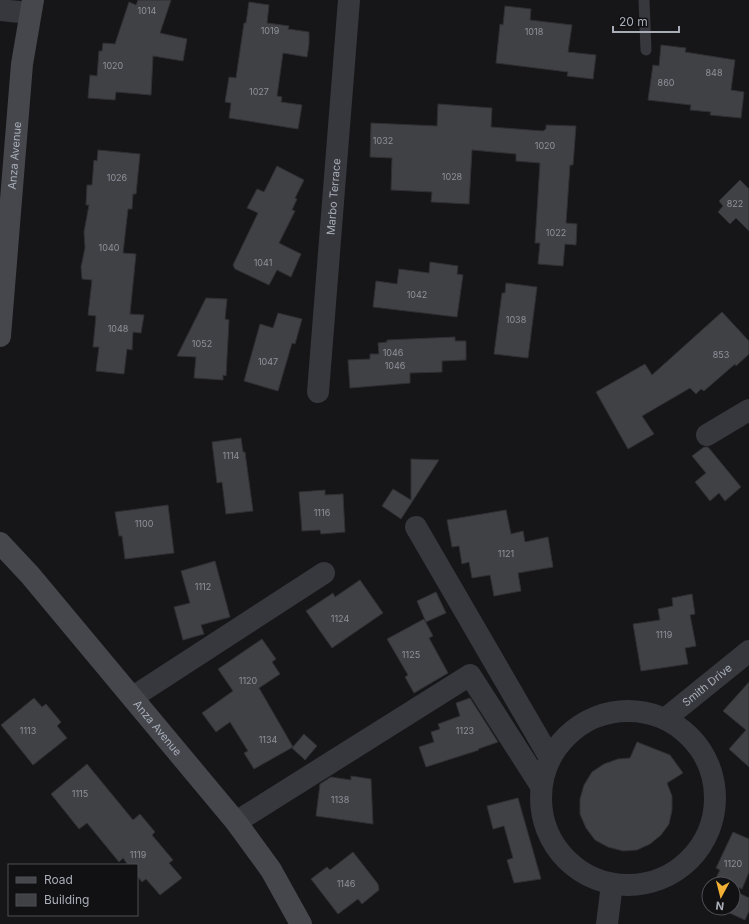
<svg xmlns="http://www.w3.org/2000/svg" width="749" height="924" viewBox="0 0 749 924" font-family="Inter,sans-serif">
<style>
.building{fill:#404145;stroke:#303034}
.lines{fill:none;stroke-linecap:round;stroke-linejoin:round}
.lane{stroke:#37383d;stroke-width:11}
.street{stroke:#37383d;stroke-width:22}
.secondary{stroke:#45474d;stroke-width:22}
.labels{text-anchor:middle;stroke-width:3;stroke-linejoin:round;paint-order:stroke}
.number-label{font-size:9px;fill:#8e929b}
.street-label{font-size:11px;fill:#a8adb8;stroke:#111113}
</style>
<rect width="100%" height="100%" fill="#161618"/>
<g class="building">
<polygon points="138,0 171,0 160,33 187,39 183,61 153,56 151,95 116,92 115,100 88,98 90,75 97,76 99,51 102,51 103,43 115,44 129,2 136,5"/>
<polygon points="249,2 269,5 267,23 289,26 288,29 309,32 309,44 307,57 283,53 277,96 282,97 281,102 302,105 298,129 229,118 231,103 225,102 229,77 236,78 244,23 246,23"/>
<polygon points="505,6 531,9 530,20 572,25 568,52 596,55 593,79 567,76 568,72 496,63 500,24 503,25"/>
<polygon points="661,45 686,48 685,52 735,60 731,90 744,92 741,118 710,115 711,112 690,110 691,105 648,100 653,65 659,66"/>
<polygon points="438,104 492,108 491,127 543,131 546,129 546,125 576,126 573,165 570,165 566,223 577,224 576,245 565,244 563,266 538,264 540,243 535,243 540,163 516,161 516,154 472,150 469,204 431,202 432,192 391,190 392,158 370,157 371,123 437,126"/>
<polygon points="98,150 140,154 136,194 133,194 132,209 128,209 123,253 136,254 130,314 144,315 141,333 133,332 132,350 127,349 124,374 96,371 99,347 93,347 96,316 88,315 92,280 82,279 81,267 85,248 84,232 89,205 86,205 87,185 92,185 94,160 97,161"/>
<polygon points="277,166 304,180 295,198 297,199 292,210 295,211 279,243 301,254 291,277 277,270 269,285 235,269 233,265 258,213 247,208 257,189 264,192"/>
<polygon points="740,180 749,189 749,231 736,218 730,224 718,212 723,206 719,201"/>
<polygon points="430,262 458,266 457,274 463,275 457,317 373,307 376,281 397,284 399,269 429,273"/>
<polygon points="506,283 537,287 528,358 494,354 502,293 505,293"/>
<polygon points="206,298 227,299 225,319 229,320 226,376 223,375 223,380 194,378 196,357 177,356"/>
<polygon points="722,312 749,341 749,354 736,366 735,364 704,391 701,389 696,394 690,388 642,416 654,434 628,449 596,392 645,364 652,375"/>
<polygon points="278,313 302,319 295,344 292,343 278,391 244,381 260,324 273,328"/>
<polygon points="455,337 455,341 466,341 466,360 442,361 442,372 410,373 410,383 350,388 348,360 370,359 370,354 379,354 378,343 387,342 387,340"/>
<polygon points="241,438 243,452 245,452 253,511 226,514 222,482 217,483 212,442"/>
<polygon points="704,447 708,447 741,487 725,501 719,493 710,501 695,482 706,473 692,456"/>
<polygon points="411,459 439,460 401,519 382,506 393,489 411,500"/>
<polygon points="325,490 325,495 343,494 345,532 321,534 320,530 302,531 299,492"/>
<polygon points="168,505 174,553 125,559 122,536 119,536 115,512"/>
<polygon points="506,510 511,534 523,531 525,542 548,537 553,567 518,573 521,591 494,596 490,575 472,578 469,562 462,564 459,546 452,547 447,520"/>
<polygon points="215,561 230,617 201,625 204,634 183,640 174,607 190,603 181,571"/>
<polygon points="360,580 383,613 332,648 306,611 333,593 335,597"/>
<polygon points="436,592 446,613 426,622 417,601"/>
<polygon points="692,594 695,614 690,615 696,646 685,648 688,664 641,671 633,624 660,620 658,609 673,606 672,598"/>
<polygon points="424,619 433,636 429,638 448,673 414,693 405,677 408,675 387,639"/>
<polygon points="262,639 276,659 272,662 280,674 259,688 293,747 254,769 244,753 248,751 230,722 216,732 202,713 233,691 218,669"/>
<polygon points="749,682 749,767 729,749 746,730 723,711"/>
<polygon points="34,698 42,707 46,704 61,722 57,726 67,738 33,765 1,725"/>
<polygon points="470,698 498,742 478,749 479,750 426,767 419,747 434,742 431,732 440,729 438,724 460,716 456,703"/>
<polygon points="304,734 317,746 305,760 292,748"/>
<polygon points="637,742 670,755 683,773 667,783 672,796 672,810 669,824 661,835 650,844 637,850 623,851 608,847 595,840 586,828 580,814 580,799 584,785 592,772 604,764 618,759 630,758"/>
<polygon points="87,764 133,820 140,814 155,832 152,835 173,860 169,863 182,878 160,895 146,879 142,882 137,876 137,865 128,865 123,858 119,862 87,823 79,829 51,794"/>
<polygon points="351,776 371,779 373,824 316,816 320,784 331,777 351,780"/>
<polygon points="518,798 541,879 514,883 507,860 513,858 504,826 493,829 487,806"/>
<polygon points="733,832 749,839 749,872 742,889 716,878 720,870 716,868"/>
<polygon points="353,852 378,884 379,890 362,904 358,899 338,914 311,879 327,867 330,870"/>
<polygon points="735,891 749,898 749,911 745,920 725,911 727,908 733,908"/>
</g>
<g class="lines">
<polyline class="lane" points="644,0 646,50"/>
<g class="street">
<polyline points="0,10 29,13"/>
<path id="s1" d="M 318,392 L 349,0"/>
<polyline points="707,435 749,410"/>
<polyline points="416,527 550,758"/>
<polyline points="133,697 324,573"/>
<circle cx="628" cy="798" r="87"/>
<path id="s2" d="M 665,719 L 749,651"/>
<polyline points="236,822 470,675 541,786"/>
<polyline points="607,924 612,884"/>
</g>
<g class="secondary">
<path id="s3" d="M 0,336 L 22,64 L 33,0"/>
<path id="s4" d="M 0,543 L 30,575 L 236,822 L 271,870 L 301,924"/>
</g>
</g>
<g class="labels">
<g class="number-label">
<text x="147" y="14">1014</text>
<text x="270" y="34">1019</text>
<text x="534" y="35">1018</text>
<text x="113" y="69">1020</text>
<text x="714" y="76">848</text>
<text x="666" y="86">860</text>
<text x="259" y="95">1027</text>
<text x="383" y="144">1032</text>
<text x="545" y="149">1020</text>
<text x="452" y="180">1028</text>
<text x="117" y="181">1026</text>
<text x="735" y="207">822</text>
<text x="556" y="236">1022</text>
<text x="109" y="251">1040</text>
<text x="263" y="266">1041</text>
<text x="417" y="298">1042</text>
<text x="516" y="323">1038</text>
<text x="118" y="332">1048</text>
<text x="202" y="347">1052</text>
<text x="393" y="356">1046</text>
<text x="721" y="358">853</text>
<text x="268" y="365">1047</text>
<text x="395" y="369">1046</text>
<text x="231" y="459">1114</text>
<text x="322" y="516">1116</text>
<text x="144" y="527">1100</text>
<text x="506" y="557">1121</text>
<text x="203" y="590">1112</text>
<text x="340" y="622">1124</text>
<text x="664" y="638">1119</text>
<text x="411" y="658">1125</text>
<text x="248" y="684">1120</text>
<text x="28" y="734">1113</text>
<text x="465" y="734">1123</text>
<text x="268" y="743">1134</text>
<text x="80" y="797">1115</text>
<text x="340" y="803">1138</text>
<text x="138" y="858">1119</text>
<text x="733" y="867">1120</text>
<text x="346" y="887">1146</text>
</g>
<g class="street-label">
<text dy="4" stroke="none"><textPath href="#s3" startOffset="181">Anza Avenue</textPath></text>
<text dy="4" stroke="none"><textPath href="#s1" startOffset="196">Marbo Terrace</textPath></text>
<text dy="4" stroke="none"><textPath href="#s2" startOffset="54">Smith Drive</textPath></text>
<text dy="4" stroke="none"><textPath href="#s4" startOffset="243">Anza Avenue</textPath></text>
</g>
</g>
<rect x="8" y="864" width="130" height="52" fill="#111113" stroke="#4d4f55"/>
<rect x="16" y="877" width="20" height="6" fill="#45474d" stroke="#4d4f55"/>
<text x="44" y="884" font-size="12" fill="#a8adb8">Road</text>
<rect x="16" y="894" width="20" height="12" fill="#404145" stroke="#4d4f55"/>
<text x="44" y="904" font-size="12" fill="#a8adb8">Building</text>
<g transform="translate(721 896) rotate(187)"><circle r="19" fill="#111113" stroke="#4d4f55"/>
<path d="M0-3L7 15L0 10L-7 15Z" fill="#f2b134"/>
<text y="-6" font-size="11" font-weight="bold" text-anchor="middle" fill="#a8adb8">N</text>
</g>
<path d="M613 26v6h66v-6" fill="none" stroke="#a8adb8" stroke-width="2"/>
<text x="619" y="26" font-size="12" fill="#a8adb8" stroke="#111113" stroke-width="3" paint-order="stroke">20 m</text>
</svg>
